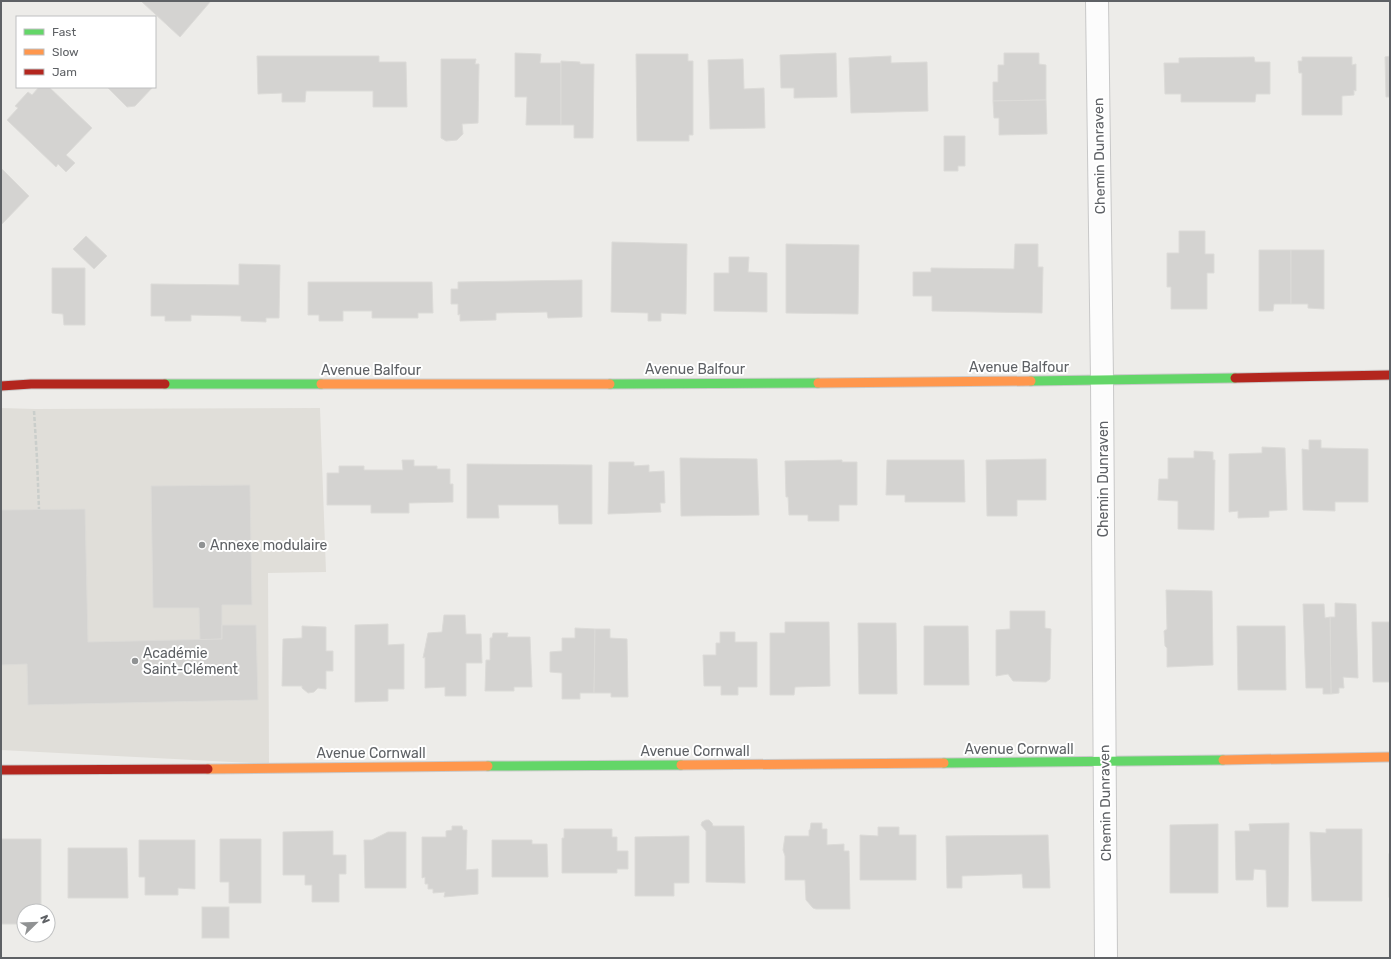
<svg xmlns="http://www.w3.org/2000/svg" width="1391" height="959" viewBox="0 0 1391 959" font-family="Rubik,sans-serif">
<style>
.education{fill:#e0ded9}
.building{fill:#d4d3d1;stroke:#dcdbd8}
.lines{fill:none;stroke-linecap:round;stroke-linejoin:round}
.street-casing{stroke:#c8c8c8;stroke-width:24}
.fast-casing{stroke:#cacaca;stroke-width:11}
.slow-casing{stroke:#cacaca;stroke-width:11}
.jam-casing{stroke:#cacaca;stroke-width:11}
.path{stroke:#cacecb;stroke-width:2.5;stroke-dasharray:4 2;stroke-linecap:butt}
.street{stroke:#fcfcfc;stroke-width:22}
.fast{stroke:#63d668;stroke-width:9}
.slow{stroke:#ff974d;stroke-width:9}
.jam{stroke:#b3261e;stroke-width:9}
.poi-dot{fill:#909293;stroke:#fff;stroke-width:1.5}
.labels{text-anchor:middle;stroke-width:4;stroke-linejoin:round;paint-order:stroke}
.street-label{font-size:14px;fill:#5e6165;stroke:#fff}
.poi-label{font-size:14px;fill:#5e6165;stroke:#fff;text-anchor:start}
</style>
<rect width="100%" height="100%" fill="#edece9"/>
<polygon class="education" points="1,408 35,409 320,408 326,572 268,573 269,764 1,750"/>
<g class="building">
<polygon points="141,1 209,1 210,2 180,37"/>
<polygon points="515,53 541,54 540,63 561,63 561,125 526,125 527,97 515,97"/>
<polygon points="836,53 837,97 794,98 794,88 781,88 780,55"/>
<polygon points="1004,53 1039,53 1039,64 1046,65 1046,100 993,101 993,82 998,82 998,65 1004,65"/>
<polygon points="636,54 688,54 688,61 693,61 693,135 689,135 689,141 637,141"/>
<polygon points="257,56 379,56 379,62 406,62 407,107 373,107 373,91 306,91 305,102 282,102 282,93 258,94"/>
<polygon points="891,56 891,63 927,62 928,111 851,113 849,58"/>
<polygon points="1390,56 1390,97 1386,97 1385,57"/>
<polygon points="1254,57 1255,62 1270,62 1270,94 1256,94 1255,102 1181,102 1181,94 1165,94 1164,63 1179,63 1179,58"/>
<polygon points="1302,57 1352,57 1352,65 1356,64 1356,91 1354,90 1354,95 1342,96 1342,115 1302,115 1302,73 1299,73 1298,61 1302,61"/>
<polygon points="441,59 476,59 475,64 479,64 478,123 462,124 463,134 457,140 446,141 441,138"/>
<polygon points="743,59 744,89 764,88 765,128 710,129 708,60"/>
<polygon points="561,61 580,62 580,64 594,64 593,138 574,138 574,125 561,125"/>
<polygon points="39,87 49,87 92,128 66,155 75,163 66,172 58,164 56,167 7,120 18,108 15,106 28,92 32,95"/>
<polygon points="107,87 153,87 135,106 127,107"/>
<polygon points="1046,100 1047,134 999,135 999,118 994,118 993,101"/>
<polygon points="944,136 965,136 965,166 958,166 958,171 944,171"/>
<polygon points="1,168 29,196 1,225"/>
<polygon points="1179,231 1205,231 1205,254 1214,254 1214,273 1207,273 1207,309 1171,309 1171,287 1167,287 1167,253 1179,253"/>
<polygon points="86,236 107,256 94,269 73,249"/>
<polygon points="612,242 687,244 686,314 661,313 661,321 648,321 648,313 611,312"/>
<polygon points="786,244 859,245 858,314 786,313"/>
<polygon points="1015,244 1038,244 1038,267 1043,267 1042,313 932,311 932,296 913,296 913,272 931,272 931,268 1014,269"/>
<polygon points="1259,250 1291,250 1291,304 1274,304 1273,311 1259,311"/>
<polygon points="1291,250 1324,250 1324,309 1308,308 1308,304 1291,304"/>
<polygon points="729,257 749,257 748,272 767,273 767,312 714,311 714,273 729,273"/>
<polygon points="239,264 280,265 279,318 266,318 266,322 241,321 241,316 191,315 191,321 165,321 165,316 151,316 151,284 239,285"/>
<polygon points="52,268 85,268 85,325 64,325 63,314 52,313"/>
<polygon points="582,280 582,317 548,318 547,312 496,313 496,320 460,321 460,314 458,315 458,304 451,304 451,289 458,289 458,282"/>
<polygon points="308,282 432,282 433,313 418,313 418,318 372,318 372,311 343,311 343,321 319,321 319,315 308,315"/>
<polygon points="1309,440 1321,440 1321,448 1368,449 1368,502 1335,502 1335,511 1303,510 1302,449 1309,450"/>
<polygon points="1262,447 1285,448 1287,510 1269,511 1269,517 1238,518 1238,511 1229,512 1229,454 1262,453"/>
<polygon points="1194,451 1213,452 1213,460 1215,460 1214,530 1178,529 1178,501 1158,500 1159,479 1168,479 1168,458 1194,458"/>
<polygon points="680,458 757,459 759,515 681,516"/>
<polygon points="1046,459 1046,500 1017,500 1017,516 987,516 986,460"/>
<polygon points="402,460 414,460 414,466 437,466 437,469 450,469 450,484 453,484 453,502 409,503 409,513 371,513 371,505 327,505 327,473 339,473 339,466 364,466 364,470 403,470"/>
<polygon points="842,460 842,462 857,462 857,505 839,505 839,521 808,521 808,515 789,515 788,497 786,497 785,461"/>
<polygon points="887,460 964,460 965,502 905,502 905,495 886,495"/>
<polygon points="609,462 634,462 634,466 649,465 649,472 664,471 665,503 660,503 661,512 608,514"/>
<polygon points="467,464 592,465 592,524 559,524 558,505 498,505 499,518 467,518"/>
<polygon points="250,485 252,605 222,605 222,639 200,640 199,608 153,608 151,486"/>
<polygon points="85,509 88,642 222,639 222,625 256,625 258,700 28,705 27,664 1,665 1,510"/>
<polygon points="1166,590 1212,591 1213,665 1167,667 1167,648 1165,646 1164,631 1167,629"/>
<polygon points="1335,603 1356,604 1358,678 1343,677 1344,688 1339,688 1339,693 1331,694 1330,617 1335,617"/>
<polygon points="1303,604 1324,604 1325,618 1330,617 1331,694 1323,694 1323,688 1306,688"/>
<polygon points="1010,611 1045,611 1045,628 1051,629 1050,679 1046,682 1013,681 1008,674 996,676 996,630 1010,629"/>
<polygon points="444,615 465,615 466,634 481,634 482,663 466,663 466,696 445,696 445,687 425,688 425,657 423,658 428,633 442,632"/>
<polygon points="785,622 829,622 830,686 795,687 794,695 770,695 770,633 785,633"/>
<polygon points="1372,622 1390,622 1390,682 1373,682"/>
<polygon points="858,623 896,623 897,694 859,694"/>
<polygon points="388,624 388,645 404,644 404,689 388,689 388,701 355,702 355,625"/>
<polygon points="302,626 326,627 326,651 333,651 333,671 326,671 326,689 318,688 314,692 308,693 302,688 302,686 282,686 283,639 302,638"/>
<polygon points="924,626 968,626 969,685 924,685"/>
<polygon points="1237,626 1285,626 1286,690 1238,690"/>
<polygon points="575,628 595,629 594,693 580,693 580,699 562,699 562,673 550,672 550,652 562,651 562,638 575,638"/>
<polygon points="595,629 610,629 610,638 627,639 628,697 611,697 611,693 594,693"/>
<polygon points="720,632 735,632 735,642 757,642 757,687 738,687 738,695 721,695 721,686 704,686 703,655 716,655 716,643 720,643"/>
<polygon points="493,633 508,633 507,637 530,637 532,687 514,687 514,691 485,691 486,660 490,660 490,638 492,638"/>
<polygon points="706,820 709,820 712,823 713,826 744,826 745,883 706,882 706,831 701,825 702,822"/>
<polygon points="811,823 822,823 822,829 827,829 827,845 844,844 844,851 849,851 850,909 816,909 813,908 806,900 805,880 785,880 785,856 783,850 785,836 809,836 809,830 810,830"/>
<polygon points="1289,823 1288,907 1267,907 1266,870 1254,869 1253,880 1236,880 1235,831 1250,831 1249,824"/>
<polygon points="1218,824 1218,893 1170,893 1170,825"/>
<polygon points="452,826 462,826 463,830 467,830 466,870 478,869 478,894 444,897 445,892 433,893 433,889 428,889 428,884 425,884 425,877 422,878 422,837 446,837 446,831 452,830"/>
<polygon points="878,827 899,827 899,835 916,835 916,880 860,880 860,835 878,836"/>
<polygon points="564,829 612,829 612,837 617,837 617,851 628,851 628,869 617,869 617,873 562,873 562,838 564,838"/>
<polygon points="1326,829 1362,829 1362,901 1312,901 1310,832 1326,833"/>
<polygon points="333,831 333,855 346,855 346,874 339,874 339,902 312,902 312,885 305,885 305,875 283,875 283,832"/>
<polygon points="388,832 406,832 406,888 365,888 364,840 372,840"/>
<polygon points="1048,835 1050,888 1023,888 1022,874 962,876 962,888 947,888 946,836"/>
<polygon points="689,836 689,883 674,883 674,896 635,896 635,837"/>
<polygon points="1,839 41,839 41,911 24,911 24,924 1,924"/>
<polygon points="220,839 261,839 261,903 229,903 229,882 220,882"/>
<polygon points="139,840 195,840 195,889 178,888 178,895 145,895 145,877 139,877"/>
<polygon points="492,840 532,840 532,844 547,844 548,877 492,877"/>
<polygon points="68,848 127,848 128,898 68,898"/>
<rect x="1389" y="854" width="1" height="43"/>
<rect x="202" y="907" width="27" height="31"/>
</g>
<g class="lines">
<g class="street-casing">
<polyline id="street" points="1097,1 1102,380 1106,958"/>
</g>
<g class="fast-casing">
<g id="fast">
<polyline points="1031,381 1235,378"/>
<polyline points="165,384 321,384"/>
<polyline points="610,384 818,383"/>
<polyline points="944,763 1223,760"/>
<polyline points="488,766 681,765"/>
</g>
</g>
<g class="slow-casing">
<g id="slow">
<polyline points="818,383 1031,381"/>
<polyline points="321,384 610,384"/>
<polyline points="1223,760 1390,757"/>
<polyline points="681,765 944,763"/>
<polyline points="208,769 488,766"/>
</g>
</g>
<g class="jam-casing">
<g id="jam">
<polyline points="1235,378 1390,375"/>
<polyline points="1,386 31,384 165,384"/>
<polyline points="1,770 208,769"/>
</g>
</g>
<polyline class="path" points="34,411 37,459 39,509"/>
<use href="#street" class="street"/>
<use href="#fast" class="fast"/>
<use href="#slow" class="slow"/>
<use href="#jam" class="jam"/>
</g>
<g class="poi-dot">
<circle cx="202" cy="545" r="4"/>
<circle cx="135" cy="661" r="4"/>
</g>
<g class="labels">
<g class="street-label">
<text transform="translate(1099 156) rotate(-91)" y="5">Chemin Dunraven</text>
<text x="1019" y="372">Avenue Balfour</text>
<text x="695" y="374">Avenue Balfour</text>
<text x="371" y="375">Avenue Balfour</text>
<text transform="translate(1103 479) rotate(-90)" y="5">Chemin Dunraven</text>
<text x="1019" y="754">Avenue Cornwall</text>
<text x="695" y="756">Avenue Cornwall</text>
<text x="371" y="758">Avenue Cornwall</text>
<text transform="translate(1105 803) rotate(-91)" y="5">Chemin Dunraven</text>
</g>
<g class="poi-label">
<text x="210" y="550">Annexe modulaire</text>
<text x="143" y="658">Académie<tspan x="143" dy="16">Saint-Clément</tspan></text>
</g>
</g>
<rect width="1391" height="959" fill="none" stroke="#5e6165" stroke-width="4"/>
<rect x="16" y="16" width="140" height="72" fill="#ffffff" stroke="#bfc0c1"/>
<rect x="24" y="29" width="20" height="6" fill="#63d668" stroke="#bfc0c1"/>
<text x="52" y="36" font-size="12" fill="#5e6165">Fast</text>
<rect x="24" y="49" width="20" height="6" fill="#ff974d" stroke="#bfc0c1"/>
<text x="52" y="56" font-size="12" fill="#5e6165">Slow</text>
<rect x="24" y="69" width="20" height="6" fill="#b3261e" stroke="#bfc0c1"/>
<text x="52" y="76" font-size="12" fill="#5e6165">Jam</text>
<g transform="translate(36 923) rotate(67)"><circle r="19" fill="#ffffff" stroke="#bfc0c1"/>
<path d="M0-3L7 15L0 10L-7 15Z" fill="#909293"/>
<text y="-6" font-size="11" font-weight="bold" text-anchor="middle" fill="#5e6165">N</text>
</g>
</svg>
